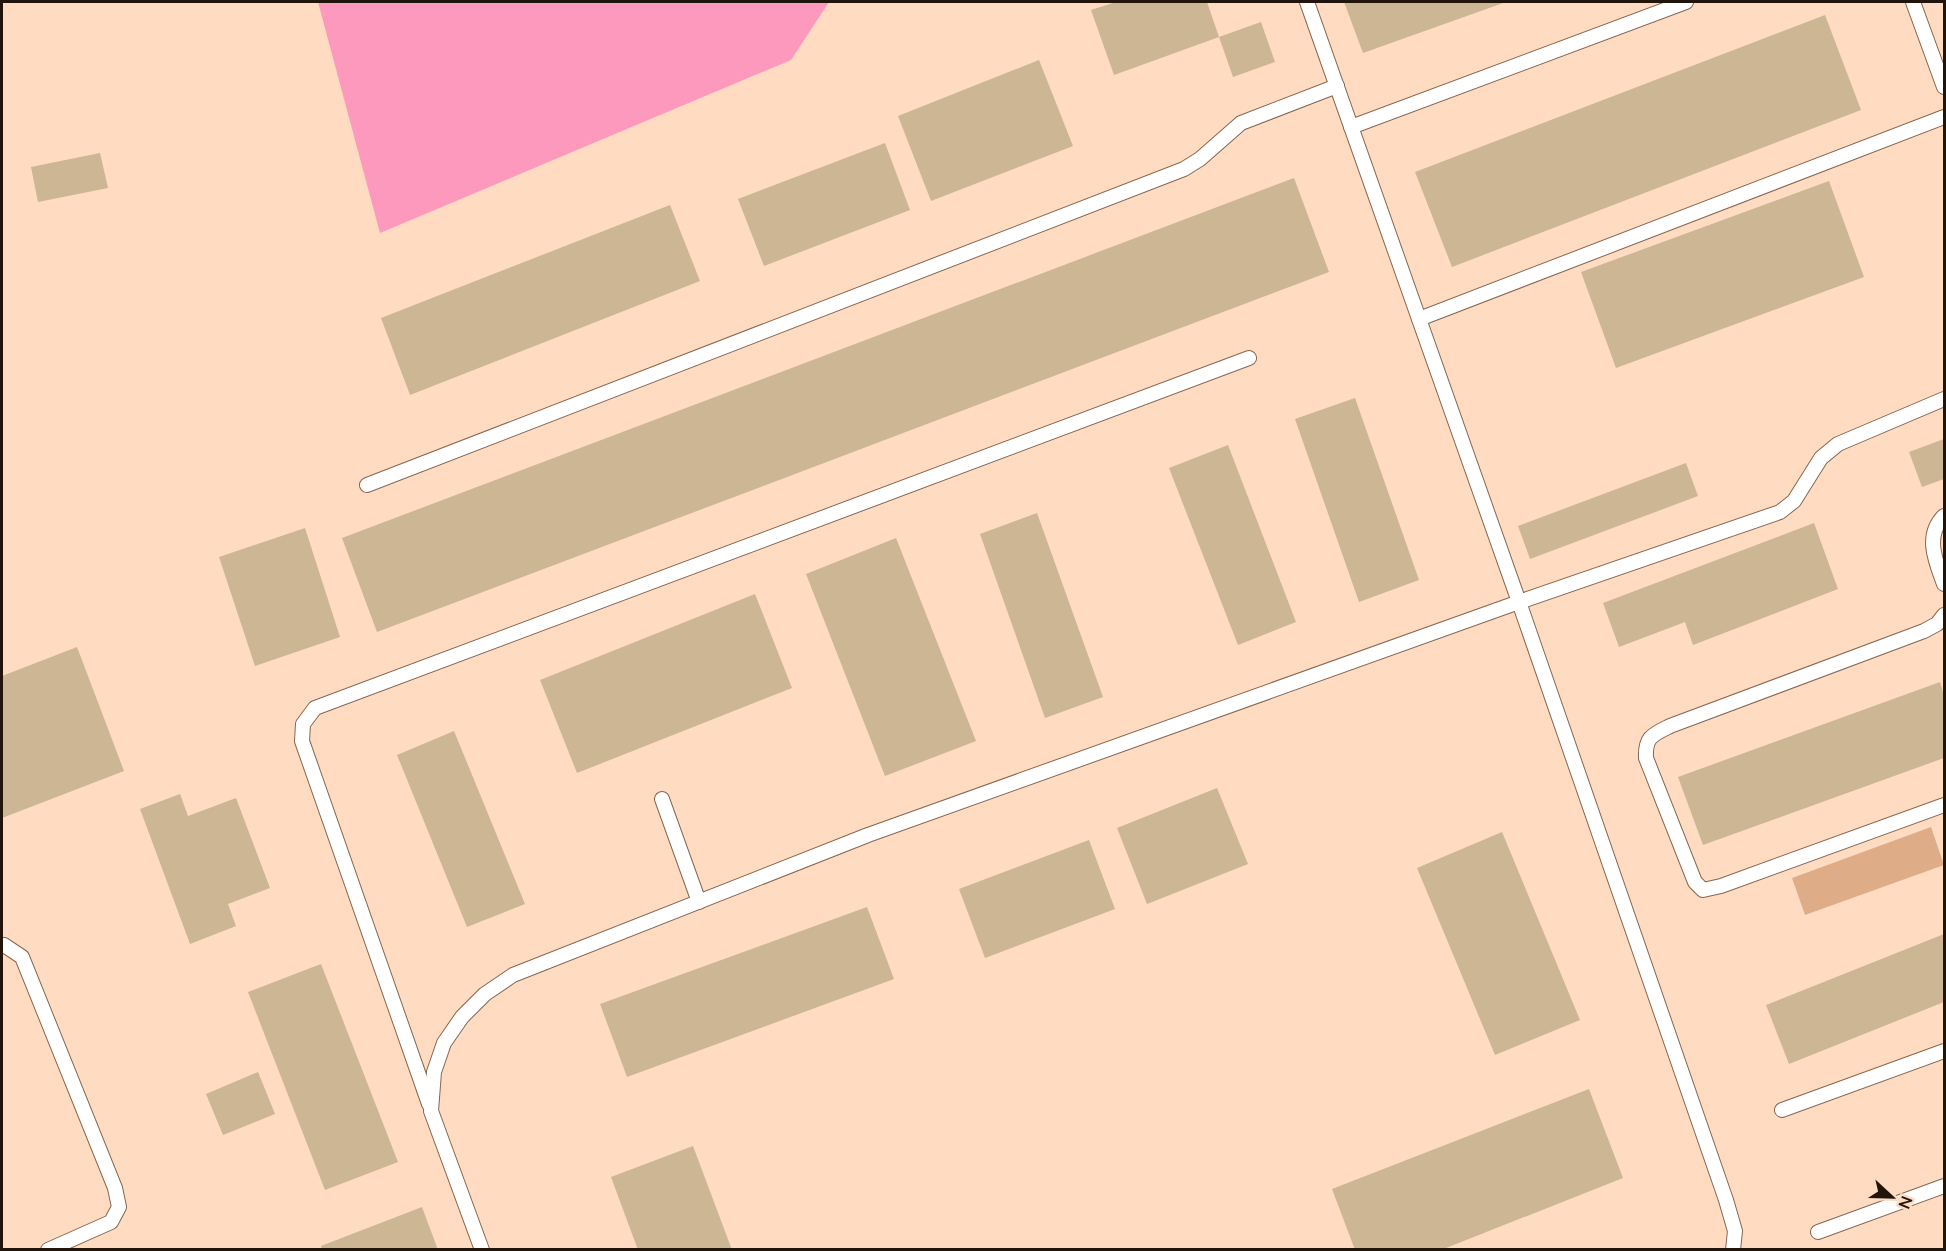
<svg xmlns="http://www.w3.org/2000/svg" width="1946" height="1251" viewBox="0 0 1946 1251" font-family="'Nunito Sans',sans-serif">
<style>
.green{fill:#dead88}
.water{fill:#fd99bc}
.building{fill:#ccb694}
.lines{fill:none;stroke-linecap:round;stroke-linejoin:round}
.service-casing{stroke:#85674f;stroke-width:16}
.service{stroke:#fff;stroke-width:14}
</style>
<rect width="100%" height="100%" fill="#ffdbc1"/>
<polygon class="green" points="1931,827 1944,865 1805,915 1792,878"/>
<polygon class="water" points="318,2 829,2 791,60 380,233"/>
<g class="building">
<polygon points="1116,2 1207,2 1219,37 1114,75 1091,10"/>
<polygon points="1344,2 1506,2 1363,53"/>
<polygon points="1825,15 1861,110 1452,267 1415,172"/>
<polygon points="1261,22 1275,62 1233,77 1219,37"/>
<polygon points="1039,60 1073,146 931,201 898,116"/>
<polygon points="885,143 910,210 764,266 738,199"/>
<polygon points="100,153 108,188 38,202 31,167"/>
<polygon points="1294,178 1329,272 377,632 342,538"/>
<polygon points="1829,181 1864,277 1616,368 1581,272"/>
<polygon points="670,205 700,281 410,395 381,318"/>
<polygon points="1355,398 1419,580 1359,602 1295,419"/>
<polygon points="1944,439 1944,479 1922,487 1909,452"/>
<polygon points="1228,445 1296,622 1238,645 1169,468"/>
<polygon points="1686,463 1698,496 1530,559 1518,526"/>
<polygon points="1037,513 1103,697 1045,718 980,534"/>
<polygon points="1814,523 1838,589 1693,645 1685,622 1619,647 1603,603"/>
<polygon points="305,528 340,637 255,666 219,557"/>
<polygon points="896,538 976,741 885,776 806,574"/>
<polygon points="755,594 792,688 577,773 540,680"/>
<polygon points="77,647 124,771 2,818 2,676"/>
<polygon points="1940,682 1944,695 1944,758 1703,845 1678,777"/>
<polygon points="454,731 525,904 467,927 397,755"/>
<polygon points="1217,788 1248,864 1147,904 1117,828"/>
<polygon points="180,794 188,816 236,798 270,888 228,904 236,926 190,944 140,809"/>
<polygon points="1502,832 1580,1020 1495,1055 1417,868"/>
<polygon points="1089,840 1115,909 985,958 959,889"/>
<polygon points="867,907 894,979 627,1077 600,1004"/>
<polygon points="1944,934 1944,1002 1789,1064 1766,1005"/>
<polygon points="321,964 398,1162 325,1190 248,992"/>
<polygon points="258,1072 275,1114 223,1135 206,1094"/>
<polygon points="1589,1089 1623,1178 1441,1250 1355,1250 1332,1189"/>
<polygon points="693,1146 732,1250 638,1250 611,1177"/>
<polygon points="422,1207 438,1250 322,1250 321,1246"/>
</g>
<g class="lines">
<g class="service-casing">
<g id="service">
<polyline points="1307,2 1519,602 1780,512 1794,501 1821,458 1838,444 1944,399"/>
<polyline points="1913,2 1944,87"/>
<polyline points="1351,127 1686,2"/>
<polyline points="1419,319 1944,117"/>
<polyline points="367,485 1184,169 1200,159 1241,123 1337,86"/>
<path d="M 1944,516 C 1924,536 1936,562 1944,584"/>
<path d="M 1944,615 L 1937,624 L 1924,631 L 1670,726 C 1652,735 1645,737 1646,758 L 1695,882 L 1703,890 L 1721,886 L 1944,805"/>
<polyline points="662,799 699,902"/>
<polyline points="2,945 4,945 22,957 115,1188 119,1207 111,1222 48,1250"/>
<polyline points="429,1104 302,741 303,724 315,708 1249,358"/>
<polyline points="1782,1110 1944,1051"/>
<polyline points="1818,1232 1944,1186"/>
<polyline points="482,1250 431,1111 434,1072 444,1043 462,1017 485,994 513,975 868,835 1519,602 1726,1200 1735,1231 1733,1250"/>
</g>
</g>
<use href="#service" class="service"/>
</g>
<rect width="1946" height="1251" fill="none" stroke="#21140b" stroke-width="6"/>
<g transform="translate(1892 1197) rotate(112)" stroke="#ffdbc1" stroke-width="4.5" paint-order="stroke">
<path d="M0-4.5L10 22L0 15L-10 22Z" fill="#21140b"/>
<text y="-9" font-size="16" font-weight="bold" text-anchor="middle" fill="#21140b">N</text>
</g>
</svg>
